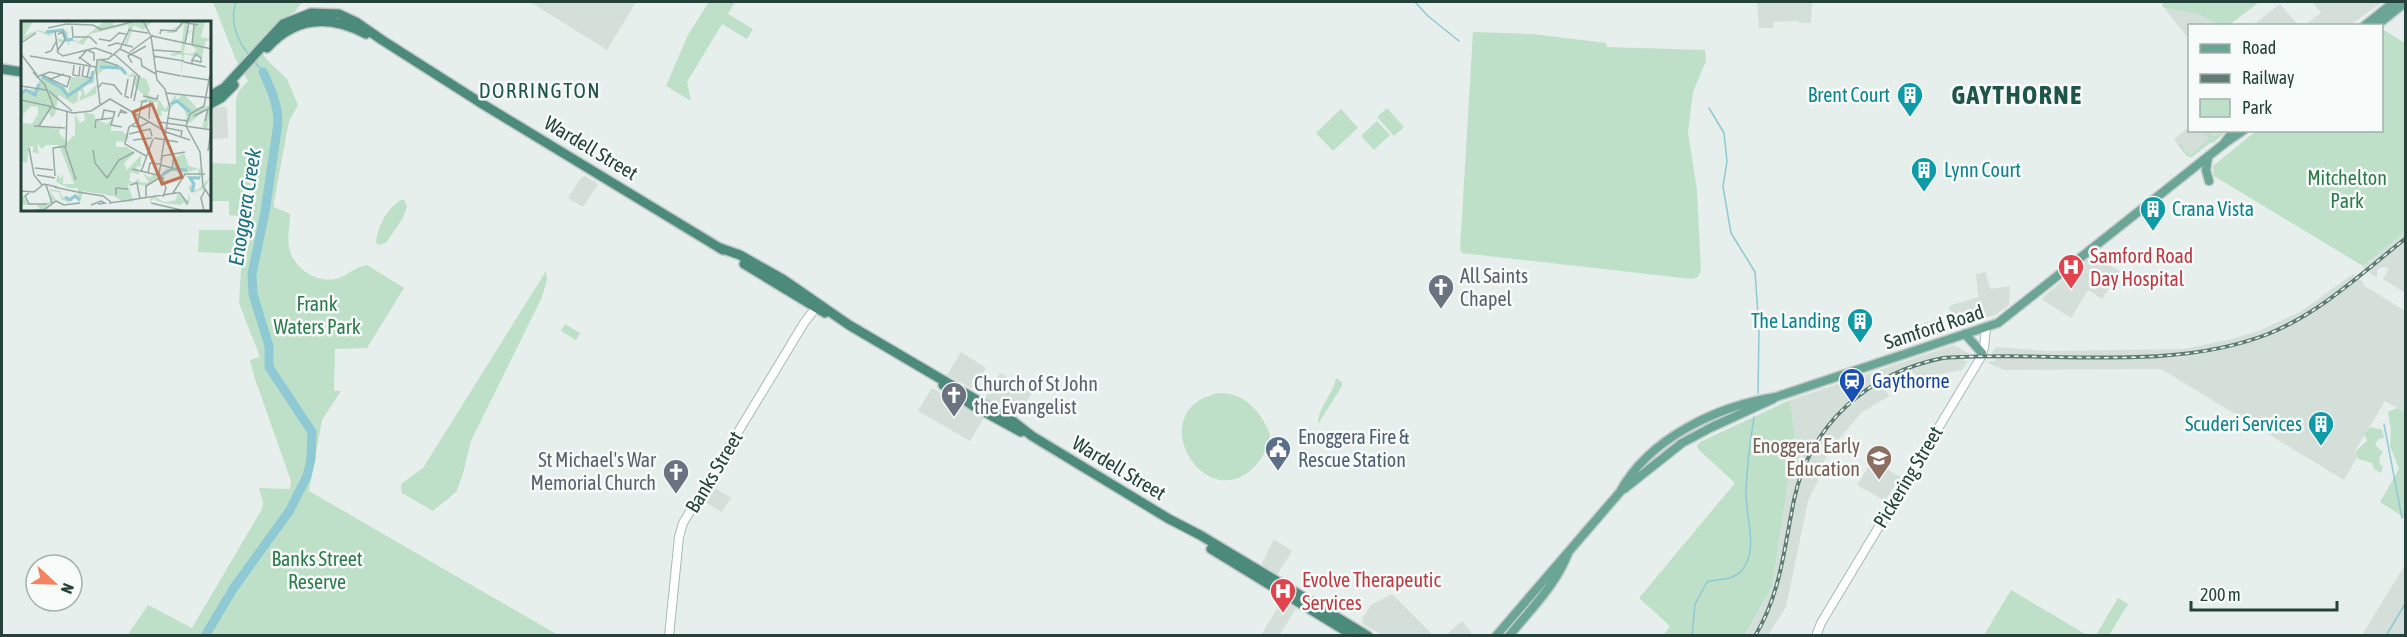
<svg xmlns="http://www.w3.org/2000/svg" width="2407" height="637" viewBox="0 0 2407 637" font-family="'Asap Condensed',sans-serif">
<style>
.built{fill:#d4dfda}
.green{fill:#bfe0c8}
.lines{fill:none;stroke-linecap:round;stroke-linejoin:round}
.stream{stroke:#8ec9d4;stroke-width:1.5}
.river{stroke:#8ec9d4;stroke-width:9}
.secondary-casing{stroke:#a4bbb3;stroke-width:10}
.primary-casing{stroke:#c2cac8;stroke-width:11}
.trunk-casing{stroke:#c2cac8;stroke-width:12}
.secondary{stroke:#fff;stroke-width:8}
.primary{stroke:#6aa596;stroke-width:8}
.trunk{stroke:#4c8a7c;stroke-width:9}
.rail-casing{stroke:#5f7d75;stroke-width:4}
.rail{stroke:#f7fbf9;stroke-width:1.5;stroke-dasharray:4.5;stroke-linecap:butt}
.labels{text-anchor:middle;stroke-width:5;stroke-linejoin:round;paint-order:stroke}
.culture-label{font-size:20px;fill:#0d838f;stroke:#f7fbf9;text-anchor:end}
.street-label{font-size:20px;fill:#24423a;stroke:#f7fbf9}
.park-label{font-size:20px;fill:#2d7a4b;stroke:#f7fbf9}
.health-label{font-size:20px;fill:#be3a42;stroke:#f7fbf9;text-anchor:start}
.worship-label{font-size:20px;fill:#5b616d;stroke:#f7fbf9;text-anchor:start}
.transit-label{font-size:20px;fill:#164399;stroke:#f7fbf9;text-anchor:start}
.service-label{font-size:20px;fill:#4e5e75;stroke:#f7fbf9;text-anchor:start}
.education-label{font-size:20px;fill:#785e54;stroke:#f7fbf9;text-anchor:end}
.neighbourhood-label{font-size:21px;letter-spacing:1.5px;fill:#1f5548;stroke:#f7fbf9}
.water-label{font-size:21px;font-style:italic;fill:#1c6f80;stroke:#f7fbf9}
.district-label{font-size:26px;font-weight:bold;letter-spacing:1.5px;fill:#1f5548;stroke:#f7fbf9}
.inset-river{fill:none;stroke:#8ec9d4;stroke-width:3}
.inset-road{fill:none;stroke:#98aaa4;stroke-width:1.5}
.view{fill:#c07456;fill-opacity:0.15;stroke:#c07456;stroke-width:3}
.inset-edge{fill:none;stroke:#24423a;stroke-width:3}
</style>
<rect width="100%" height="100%" fill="#e6efeb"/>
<g class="built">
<polygon points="530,2 636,2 607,50"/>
<polygon points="1757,2 1812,2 1811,23 1799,23 1798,21 1774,22 1773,28 1759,28"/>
<polygon points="2312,2 2382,2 2350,25 2305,25 2321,13"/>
<polygon points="2280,4 2298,25 2253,25"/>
<polygon points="2164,8 2199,14 2219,25 2190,26 2189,39"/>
<polygon points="225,106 227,109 228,138 210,139 210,109"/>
<polygon points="2189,127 2190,130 2226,131 2213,143 2211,142 2191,157 2187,156 2174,139"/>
<polygon points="585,176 598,184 583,207 568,198 581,178"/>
<polygon points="2405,232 2405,293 2383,279 2389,268 2382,267 2377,270 2377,278 2362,267"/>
<polygon points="2095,258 2120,271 2102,299 2088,290 2071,318 2041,299 2086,260"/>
<polygon points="1986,272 1990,289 2010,286 2009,305 1995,315 1955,327 1949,306 1978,297 1976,274"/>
<polygon points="2353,274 2363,282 2363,285 2405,311 2405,413 2385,401 2355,451 2359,454 2344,480 2161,369 2004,370 1986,362 1995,361 1995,355 1991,354 1996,347 2047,351 2184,349 2228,340 2256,332 2300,312"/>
<polygon points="1937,319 1941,329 1939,334 1921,340 1916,326"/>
<polygon points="1954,345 1970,354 1963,355 1964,361 1968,361 1962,370 1920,378 1912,372 1899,378 1884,387 1889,396 1862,412 1839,439 1824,461 1817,477 1819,478 1808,501 1786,607 1768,635 1745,636 1772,587 1795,435 1790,400"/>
<polygon points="961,352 986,368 975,386 971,388 947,375"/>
<polygon points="1000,373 1032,393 1017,417 985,398"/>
<polygon points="932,388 984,418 970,441 918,411"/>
<polygon points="1873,460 1900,477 1885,501 1857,485"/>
<polygon points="715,488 731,498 722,512 705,502 712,489"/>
<polygon points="1274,539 1292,551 1277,575 1264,567 1262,563"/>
<polygon points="2403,568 2406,569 2405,635 2362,635"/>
<polygon points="1392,594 1433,635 1382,635 1363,624 1362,619 1371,605"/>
<polygon points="1283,599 1296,608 1281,633 1279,635 1261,635"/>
<polygon points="1462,621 1473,635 1446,635"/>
</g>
<g class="green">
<path d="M 213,2 L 302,2 L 295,12 L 278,22 L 257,43 L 266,59 L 287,79 L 298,105 L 289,121 L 274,202 L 274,207 L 290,214 C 290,225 287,238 289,248 C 294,270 320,286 341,277 C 351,273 357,266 367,265 L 404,288 L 367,348 L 335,349 L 334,391 L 341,391 L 322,420 L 309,491 L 558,635 L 127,636 L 148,605 L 192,628 L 262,509 L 263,502 L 259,488 L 290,489 L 291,481 L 254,376 L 250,360 L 260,357 L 239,303 L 242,254 L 198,252 L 199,230 L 237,230 L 237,216 L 229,215 L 229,201 L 210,201 L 210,163 L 236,164 L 236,99 L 239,91 L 248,81 L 236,60 Z"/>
<polygon points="709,2 735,2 728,14 753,29 747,39 722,24 687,82 691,101 666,86 688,35"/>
<polygon points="2164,2 2257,2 2258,3 2229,25 2219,25 2199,14 2164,8 2162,5"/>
<polygon points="2382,29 2405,43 2405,232 2363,266 2214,176 2213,166 2256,131 2382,130"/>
<polygon points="1473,32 1533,34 1606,43 1607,47 1705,50 1706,61 1693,92 1688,132 1697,190 1701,270 1698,277 1692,279 1462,253 1460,249"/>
<polygon points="1387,108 1404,127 1394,136 1377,117"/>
<polygon points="1341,109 1358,128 1333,151 1316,133"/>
<polygon points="1377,121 1390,135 1374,150 1361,136"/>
<polygon points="2203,131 2207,131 2214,136 2226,131 2213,143 2211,142 2192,157 2187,156 2178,145 2180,144 2190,156 2209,139"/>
<path d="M 401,200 L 404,200 L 407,206 L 403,218 L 386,243 L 378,245 L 376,242 C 377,227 388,207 401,200 Z"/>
<polygon points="546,271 547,280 542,297 471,441 462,477 456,492 433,511 402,493 401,484 423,468"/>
<polygon points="565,324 580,333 576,340 561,331"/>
<path d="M 1336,378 L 1342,382 L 1342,386 L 1318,424 C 1318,407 1333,395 1336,378 Z"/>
<path d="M 1219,393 C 1245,392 1261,412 1270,434 C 1268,448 1262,460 1251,470 C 1207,508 1156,431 1197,402 C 1203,397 1212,395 1219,393 Z"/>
<polygon points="1790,400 1795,435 1772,587 1745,635 1666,635 1664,634 1670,626 1639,598 1735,483 1699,450 1697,446 1700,442"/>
<polygon points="2397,408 2405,413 2405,518 2380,502 2399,469 2390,446 2391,432 2388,412"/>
<polygon points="2371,427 2382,430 2384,438 2379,439 2375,443 2377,447 2383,452 2379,458 2380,464 2383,467 2381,473 2374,469 2372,463 2358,459 2356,451 2367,441 2364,433"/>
<polygon points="2011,590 2087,635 1984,635"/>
<polygon points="2118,598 2128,604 2109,635 2096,635"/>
</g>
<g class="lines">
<g class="stream">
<path d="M 236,2 C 229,20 237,41 250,56"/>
<polyline points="1415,2 1428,16 1459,41"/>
<polyline points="255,62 263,72"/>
<polyline points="1709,108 1724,133 1727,161 1723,187 1731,233 1755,272 1759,329 1758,393"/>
<polyline points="2384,424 2402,518"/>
<path d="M 1692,636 L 1695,604 L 1707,582 C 1719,578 1731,582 1741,571 C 1760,550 1745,516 1746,491 C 1747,466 1750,441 1754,417"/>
<polyline points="2386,636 2406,602"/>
</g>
<path class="river" d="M 205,636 L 233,589 L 290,510 L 307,476 L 311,459 L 312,432 L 269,367 L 269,346 L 253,294 L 252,274 L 265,212 L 278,123 C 278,104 271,89 263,72"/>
<g class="secondary-casing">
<g id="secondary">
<polyline points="669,636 679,537 683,523 804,323 818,305"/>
<polyline points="1816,636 1821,623 1981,357 1984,348 1986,328"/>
</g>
</g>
<g class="primary-casing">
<g id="primary">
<polyline points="2364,26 2394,2"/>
<polyline points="2376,26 2406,2"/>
<polyline points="2225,142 2234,130"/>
<polyline points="2208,157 2206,170 2209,181"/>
<polyline points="1965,334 1982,353"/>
<polyline points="1624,489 1682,443 1712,427 1773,399"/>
<path d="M 1496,636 L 1620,492 C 1649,438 1718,406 1776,397 L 1998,323 L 2225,143 L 2244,130"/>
<path d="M 1509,636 C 1530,610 1556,585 1568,553"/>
</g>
</g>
<g class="trunk-casing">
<g id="trunk">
<path d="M 267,48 C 296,16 330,15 366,34"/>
<polyline points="2,69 22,72"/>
<polyline points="210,96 224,88 283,24 311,13 339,14 356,22 382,40 484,105 723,250"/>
<polyline points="210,104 221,98 234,85"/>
<polyline points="720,248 740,255 784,280 849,325 1014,422 1032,436 1169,519 1200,535 1368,636"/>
<polyline points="744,264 825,313"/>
<polyline points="943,385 972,405 1021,432"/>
<polyline points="1211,549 1354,636"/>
</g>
</g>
<use href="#secondary" class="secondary"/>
<use href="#primary" class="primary"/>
<use href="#trunk" class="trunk"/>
<g class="rail-casing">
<path id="rail" d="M 1755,636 C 1781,593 1784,548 1794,500 C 1810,424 1868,373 1943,358 C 2049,350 2168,373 2268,334 C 2320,313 2362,273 2406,238"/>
</g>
<use href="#rail" class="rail"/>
</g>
<defs>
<g id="building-pin" transform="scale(1.35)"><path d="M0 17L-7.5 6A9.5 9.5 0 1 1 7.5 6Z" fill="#0f9aa8" stroke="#f7fbf9"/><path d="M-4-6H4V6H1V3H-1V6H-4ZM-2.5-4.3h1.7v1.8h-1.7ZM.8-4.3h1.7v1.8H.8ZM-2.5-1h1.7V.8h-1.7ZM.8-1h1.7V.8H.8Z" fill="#fff"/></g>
<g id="hospital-pin" transform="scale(1.35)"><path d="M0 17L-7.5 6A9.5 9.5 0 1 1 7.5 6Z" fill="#e0444e" stroke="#f7fbf9"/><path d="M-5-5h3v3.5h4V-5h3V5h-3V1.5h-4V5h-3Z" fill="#fff"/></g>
<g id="church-pin" transform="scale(1.35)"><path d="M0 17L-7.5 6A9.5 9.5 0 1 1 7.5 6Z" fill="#6b7280" stroke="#f7fbf9"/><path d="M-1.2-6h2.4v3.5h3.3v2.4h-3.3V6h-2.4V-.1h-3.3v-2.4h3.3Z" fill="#fff"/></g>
<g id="station-pin" transform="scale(1.35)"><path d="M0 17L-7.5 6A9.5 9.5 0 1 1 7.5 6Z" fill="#1a4fb4" stroke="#f7fbf9"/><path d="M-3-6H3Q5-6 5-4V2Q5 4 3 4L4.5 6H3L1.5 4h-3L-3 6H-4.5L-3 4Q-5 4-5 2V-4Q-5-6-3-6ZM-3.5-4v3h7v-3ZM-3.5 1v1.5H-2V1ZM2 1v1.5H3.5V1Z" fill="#fff"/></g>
<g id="civic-pin" transform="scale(1.35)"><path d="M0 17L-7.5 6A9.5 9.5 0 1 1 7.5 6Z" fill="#5c6f8a" stroke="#f7fbf9"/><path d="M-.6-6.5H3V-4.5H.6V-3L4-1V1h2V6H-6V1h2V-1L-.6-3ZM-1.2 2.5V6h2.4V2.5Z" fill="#fff"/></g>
<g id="school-pin" transform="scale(1.35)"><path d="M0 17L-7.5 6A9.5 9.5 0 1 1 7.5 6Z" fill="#8d6e63" stroke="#f7fbf9"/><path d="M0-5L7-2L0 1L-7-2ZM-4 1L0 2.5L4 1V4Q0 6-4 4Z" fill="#fff"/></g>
</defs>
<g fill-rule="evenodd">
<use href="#building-pin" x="1910" y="95"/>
<use href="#building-pin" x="1924" y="170"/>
<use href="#building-pin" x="2153" y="209"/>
<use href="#hospital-pin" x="2071" y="267"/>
<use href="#church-pin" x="1441" y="287"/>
<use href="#building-pin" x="1860" y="321"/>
<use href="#station-pin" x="1852" y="381"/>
<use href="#church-pin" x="954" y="395"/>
<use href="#building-pin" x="2321" y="424"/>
<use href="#civic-pin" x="1278" y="449"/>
<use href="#school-pin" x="1879" y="458"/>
<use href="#church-pin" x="676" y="472"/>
<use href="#hospital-pin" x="1283" y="591"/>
</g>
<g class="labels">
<g class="culture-label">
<text x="1890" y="102">Brent Court</text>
<text x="1944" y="177" text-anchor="start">Lynn Court</text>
<text x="2172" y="216" text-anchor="start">Crana Vista</text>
<text x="1840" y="328">The Landing</text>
<text x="2302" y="431">Scuderi Services</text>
</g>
<g class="street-label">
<text transform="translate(591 148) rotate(31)" y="7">Wardell Street</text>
<text transform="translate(1934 327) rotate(-18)" y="7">Samford Road</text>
<text transform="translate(1119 468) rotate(31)" y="7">Wardell Street</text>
<text transform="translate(714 472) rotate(-59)" y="7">Banks Street</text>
<text transform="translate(1908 477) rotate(-59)" y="7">Pickering Street</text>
</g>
<g class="park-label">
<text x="2347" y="185">Mitchelton<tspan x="2347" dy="23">Park</tspan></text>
<text x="317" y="311">Frank<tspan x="317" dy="23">Waters Park</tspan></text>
<text x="317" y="566">Banks Street<tspan x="317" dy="23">Reserve</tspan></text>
</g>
<g class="health-label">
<text x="2090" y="263">Samford Road<tspan x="2090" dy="23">Day Hospital</tspan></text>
<text x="1302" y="587">Evolve Therapeutic<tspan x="1302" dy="23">Services</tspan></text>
</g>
<g class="worship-label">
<text x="1460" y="283">All Saints<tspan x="1460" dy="23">Chapel</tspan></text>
<text x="974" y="391">Church of St John<tspan x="974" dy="23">the Evangelist</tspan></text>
<text x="656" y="467" text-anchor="end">St Michael's War<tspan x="656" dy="23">Memorial Church</tspan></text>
</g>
<g class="transit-label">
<text x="1872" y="388">Gaythorne</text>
</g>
<g class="service-label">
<text x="1298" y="444">Enoggera Fire &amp;<tspan x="1298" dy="23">Rescue Station</tspan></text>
</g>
<g class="education-label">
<text x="1860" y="453">Enoggera Early<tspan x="1860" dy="23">Education</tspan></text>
</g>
<g class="neighbourhood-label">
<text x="540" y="98">DORRINGTON</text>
</g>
<g class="water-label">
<text transform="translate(245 207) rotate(-81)" y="7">Enoggera Creek</text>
</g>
<g class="district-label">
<text x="2017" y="104">GAYTHORNE</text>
</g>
</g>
<g transform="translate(21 21)">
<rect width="190" height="190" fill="#e6efeb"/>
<path d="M 0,0 L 12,0 L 3,15 L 17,9 L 28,12 L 39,7 L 47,11 L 46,18 L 51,18 L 57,21 L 84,0 L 93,2 L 92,6 L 116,1 L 132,0 L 122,9 L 113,4 L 106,24 L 103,24 L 109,9 L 107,4 L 69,13 L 62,24 L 49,19 L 48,25 L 46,20 L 39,22 L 36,17 L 44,19 L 38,9 L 28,15 L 17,10 L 0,20 ZM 167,0 L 166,9 L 171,10 L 166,13 L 163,32 L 171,33 L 176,29 L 171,25 L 173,0 L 184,0 L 180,16 L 190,18 L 184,21 L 181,37 L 163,33 L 160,56 L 161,35 L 159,33 L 152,35 L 148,33 L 160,31 L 163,3 L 153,12 L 145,12 L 162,2 ZM 77,39 L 100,46 L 108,55 L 111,52 L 125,58 L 129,68 L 127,74 L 139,80 L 144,88 L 156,72 L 155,79 L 163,73 L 176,87 L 190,84 L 186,108 L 181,106 L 187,86 L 169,102 L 162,99 L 166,97 L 163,88 L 155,81 L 146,91 L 140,90 L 141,95 L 135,95 L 137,81 L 116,81 L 126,77 L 114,66 L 114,55 L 108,56 L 100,48 L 85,47 L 76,54 L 74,50 L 73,62 L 62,65 L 64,75 L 76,63 L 75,73 L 58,80 L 61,71 L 57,70 L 57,80 L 52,83 L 38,74 L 34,93 L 31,97 L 27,91 L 17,105 L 36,108 L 39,102 L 38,112 L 46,121 L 54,114 L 54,93 L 59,102 L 64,99 L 63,91 L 74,94 L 74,107 L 76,99 L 86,103 L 91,98 L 90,110 L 101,110 L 108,116 L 104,121 L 95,120 L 95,126 L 106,126 L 114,132 L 103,142 L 106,149 L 120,134 L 120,145 L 115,146 L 119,154 L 110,151 L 108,159 L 112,162 L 118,157 L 118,161 L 128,162 L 122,152 L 129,157 L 132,153 L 139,155 L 145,148 L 152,148 L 154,137 L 163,132 L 168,145 L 182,149 L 181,156 L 171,157 L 172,168 L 177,169 L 190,155 L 183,168 L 168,173 L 169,179 L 166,185 L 162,181 L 160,184 L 143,182 L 136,180 L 133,177 L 129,181 L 129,178 L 132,175 L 143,181 L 154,180 L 157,173 L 167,180 L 167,175 L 171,171 L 167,167 L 171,162 L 166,155 L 178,155 L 177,148 L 161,153 L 152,149 L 141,155 L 126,165 L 124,176 L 125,165 L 109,162 L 107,165 L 113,181 L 107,180 L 112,185 L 106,178 L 102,181 L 93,175 L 62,170 L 59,182 L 54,176 L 47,181 L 40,178 L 38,171 L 29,170 L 35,179 L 21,190 L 16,184 L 0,184 L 0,171 L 7,183 L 20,184 L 34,179 L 30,179 L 29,168 L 39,170 L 41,176 L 46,177 L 58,173 L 57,167 L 48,167 L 35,161 L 37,152 L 39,158 L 42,154 L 42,163 L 53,163 L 38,124 L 25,124 L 21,128 L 16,122 L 18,133 L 12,131 L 12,125 L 8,126 L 6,142 L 0,140 L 0,70 L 16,68 L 18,60 L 21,60 L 19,54 L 35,65 L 43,65 L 47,72 L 50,56 L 70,57 ZM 10,85 L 17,86 L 17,93 L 11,103 L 2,102 L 2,93 Z" fill="#bfe0c8" fill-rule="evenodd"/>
<path class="inset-river" d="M 25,11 L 42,9 L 46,19 L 52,18M 79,46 L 100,47 L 105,53M 21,56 L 41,67 L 47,75 L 70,59 L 72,50M 0,72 L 5,69 L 14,74 L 18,63M 150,83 L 156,80 L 169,91M 141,154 L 151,148 L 166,149M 171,171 L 173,163 L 169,157 L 179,157M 44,176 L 49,179 L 54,175 L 59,179"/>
<path class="inset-road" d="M 122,0 L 130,15 L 136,59 L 144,68 L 149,87M 156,0 L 177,4M 51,5 L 52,16 L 69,16 L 76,23M 27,7 L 45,3 L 72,4 L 81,9M 78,9 L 115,0M 107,9 L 127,12M 34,10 L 37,31M 139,13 L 140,9 L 155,10 L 161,2M 131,15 L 191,28M 78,18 L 89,20 L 98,12 L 105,13M 0,22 L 15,12M 164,23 L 168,1M 171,24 L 173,4M 87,25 L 96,22 L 112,26M 74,27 L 91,33M 99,28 L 109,7M 132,29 L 160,31M 36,30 L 44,19 L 42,11 L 37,13M 36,31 L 42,35 L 74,27M 109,31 L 132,14M 24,32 L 30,30 L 36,19M 0,33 L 16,54M 93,33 L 119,56M 9,35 L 75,46M 132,35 L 163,40M 58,36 L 69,44 L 66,56M 58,38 L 66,29 L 73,32 L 73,40M 80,39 L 98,45M 163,41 L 185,46M 111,42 L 107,35 L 125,25M 171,42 L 171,39 L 175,33 L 180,37 L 180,41 L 171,39M 53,44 L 52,54 L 58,55 L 59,45M 63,44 L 61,55 L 70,57M 75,48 L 79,83M 75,50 L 76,39 L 87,38 L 99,28 L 120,38 L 121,45 L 135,53M 135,50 L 160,55M 12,51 L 24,64 L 33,87 L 52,92 L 70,90 L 89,78 L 147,112M 21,54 L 30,58 L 43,53M 189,54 L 183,85 L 169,93 L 165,105 L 179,131 L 182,165 L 191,179M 161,55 L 188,59M 15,56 L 29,51 L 50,56M 27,57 L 46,66 L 49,56M 107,58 L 104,75 L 108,77M 0,65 L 25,69M 77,67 L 81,62 L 93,64 L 101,74M 28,70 L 51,90M 145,72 L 191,77M 122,75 L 136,78 L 137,74M 110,77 L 114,55M 0,79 L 32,86M 113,80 L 118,56M 94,90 L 90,104 L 101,106M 173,95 L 187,88 L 184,100M 97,96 L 100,89 L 106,92 L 99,91M 147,97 L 166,100M 81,98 L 83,89 L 93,91M 128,98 L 129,80M 138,101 L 166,105M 13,105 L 44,107M 18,105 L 30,86M 111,105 L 118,106 L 128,101M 164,105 L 191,109M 108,106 L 104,123 L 125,135M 108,106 L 117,100 L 121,81 L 126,80M 74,107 L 75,99 L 92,97M 146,107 L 161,110 L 160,115M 145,111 L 169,119M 108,113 L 129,108 L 131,115M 133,117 L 157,121M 112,119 L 131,117M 44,126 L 55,159M 8,127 L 13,154 L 21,164M 32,127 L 45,125 L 46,90M 32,127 L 34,155M 72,129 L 74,142 L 86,157 L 98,139 L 113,131M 187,130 L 190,109M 141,135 L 164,131M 141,136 L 138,153 L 143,158M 140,139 L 149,85M 140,144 L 151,147 L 153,135M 14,147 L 32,149M 111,148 L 137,154M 120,151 L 132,118M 127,152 L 129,142 L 139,143M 16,154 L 34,157M 140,155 L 145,167 L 142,176M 25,164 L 31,182M 109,164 L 116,162 L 119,178M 33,166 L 61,172M 0,170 L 13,171 L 23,163 L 36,166M 57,171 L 82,175 L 90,181M 8,172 L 4,175 L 8,183 L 26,183M 152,172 L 164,153 L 184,153M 152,172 L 159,172 L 167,183M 95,174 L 95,167 L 107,168M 125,177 L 125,165 L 140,156M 109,179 L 155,172M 88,182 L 110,179M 130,182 L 164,190M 70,184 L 80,180 L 84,182 L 77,183M 14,189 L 23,189 L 35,180 L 43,184 L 59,182M 183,190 L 180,177 L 184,169"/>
<path class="view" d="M 131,83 L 161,156 L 141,163 L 112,91 Z"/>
<rect width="190" height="190" class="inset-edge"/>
</g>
<rect width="2407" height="637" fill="none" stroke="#24423a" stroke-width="6"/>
<rect x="2188" y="24" width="195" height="108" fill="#f7fbf9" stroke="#a3b1ad" stroke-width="1.5"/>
<rect x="2200" y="44" width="30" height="9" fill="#6aa596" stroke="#a3b1ad" stroke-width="1.5"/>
<text x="2242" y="54" font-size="18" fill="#24423a">Road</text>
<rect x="2200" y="74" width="30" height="9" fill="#5f7d75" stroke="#a3b1ad" stroke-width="1.5"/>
<text x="2242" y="84" font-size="18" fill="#24423a">Railway</text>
<rect x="2200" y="99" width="30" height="18" fill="#bfe0c8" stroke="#a3b1ad" stroke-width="1.5"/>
<text x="2242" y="114" font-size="18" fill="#24423a">Park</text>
<g transform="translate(54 583) rotate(112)"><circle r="28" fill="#f7fbf9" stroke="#a3b1ad" stroke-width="1.5"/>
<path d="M0-4.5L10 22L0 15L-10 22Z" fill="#f4845f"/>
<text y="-9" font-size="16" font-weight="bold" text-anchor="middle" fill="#24423a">N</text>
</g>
<path d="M2191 601v9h146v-9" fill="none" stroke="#24423a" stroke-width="3"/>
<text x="2200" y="601" font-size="18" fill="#24423a" stroke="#f7fbf9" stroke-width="4.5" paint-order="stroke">200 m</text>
</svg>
